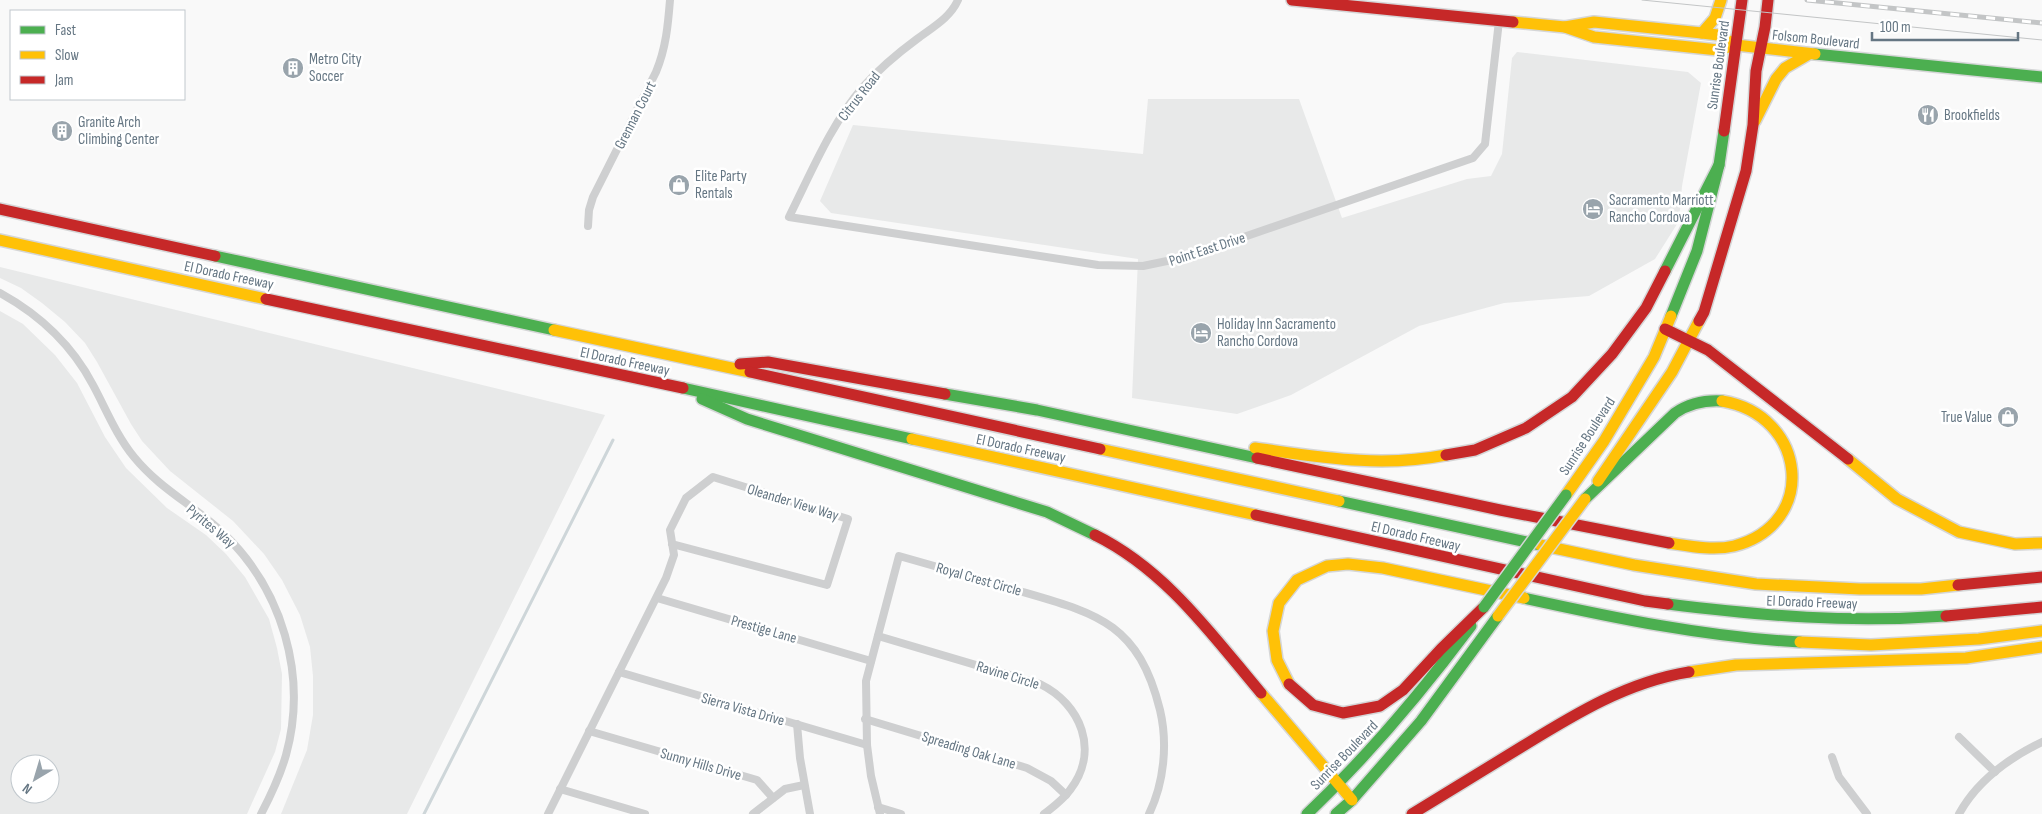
<svg xmlns="http://www.w3.org/2000/svg" width="2042" height="814" viewBox="0 0 2042 814" font-family="'Sofia Sans Condensed',sans-serif">
<style>
.built{fill:#e8e9e9;fill-rule:evenodd}
.lines{fill:none;stroke-linecap:round;stroke-linejoin:round}
.stream{stroke:#ced6d9;stroke-width:3}
.fast-casing{stroke:#d5d6d7;stroke-width:14}
.slow-casing{stroke:#d5d6d7;stroke-width:14}
.jam-casing{stroke:#d5d6d7;stroke-width:14}
.street{stroke:#cecfd0;stroke-width:8}
.fast{stroke:#4caf50;stroke-width:11}
.slow{stroke:#ffc107;stroke-width:11}
.jam{stroke:#c62828;stroke-width:11}
.tram{stroke:#c3c5c6;stroke-width:1}
.rail-casing{stroke:#c3c5c6;stroke-width:5}
.rail{stroke:#fff;stroke-width:3;stroke-dasharray:9;stroke-linecap:butt}
.fast-bridge-casing{stroke:#d5d6d7;stroke-width:14;stroke-linecap:butt}
.slow-bridge-casing{stroke:#d5d6d7;stroke-width:14;stroke-linecap:butt}
.fast-bridge{stroke:#4caf50;stroke-width:11}
.slow-bridge{stroke:#ffc107;stroke-width:11}
.labels{text-anchor:middle;stroke-width:5;stroke-linejoin:round;paint-order:stroke}
.street-label{font-size:15px;fill:#657683;stroke:#fff}
.poi-label{font-size:15px;fill:#657683;stroke:#fff;text-anchor:start}
</style>
<rect width="100%" height="100%" fill="#f9f9f9"/>
<g class="built">
<polygon points="1517,52 1688,72 1701,83 1682,186 1679,221 1655,259 1589,296 1504,303 1419,326 1291,395 1237,414 1132,398 1138,259 831,213 820,201 853,125 1143,154 1148,99 1299,99 1342,218 1467,179 1491,176 1502,154 1512,58"/>
<polygon points="0,267 605,415 407,814 281,814 307,750 313,715 313,676 310,647 300,615 282,580 264,554 233,521 170,471 142,441 131,424 97,362 85,343 65,322 42,303 21,288 0,278"/>
<path d="M 0,311 L 23,324 L 55,355 L 77,383 L 105,437 L 126,468 L 167,508 L 206,535 L 226,554 L 245,577 L 269,619 L 277,648 L 282,674 L 281,729 L 275,752 L 247,814 L 0,814 ZM 20,764 L 50,764 L 50,794 L 20,794 Z"/>
</g>
<g class="lines">
<polyline class="stream" points="424,814 613,440"/>
<g class="fast-casing">
<g id="fast">
<polyline points="1815,54 2042,77"/>
<polyline points="215,256 554,330"/>
<polyline points="1665,271 1719,165"/>
<polyline points="1671,316 1697,251 1719,165 1724,131"/>
<polyline points="683,388 912,439"/>
<polyline points="945,394 1037,410 1257,458"/>
<polyline points="702,399 747,419 1047,512 1095,535"/>
<path d="M 1585,499 L 1675,413 C 1690,403 1705,400 1722,401"/>
<polyline points="1339,501 1540,545"/>
<path d="M 1524,598 C 1615,618 1706,637 1800,642"/>
<path d="M 1668,604 C 1764,616 1849,623 1946,616"/>
<path d="M 1307,814 C 1368,756 1421,693 1471,626"/>
<polyline points="1336,814 1352,800 1421,721 1498,616"/>
</g>
</g>
<g class="slow-casing">
<g id="slow">
<polyline points="1513,22 1565,27 1594,37 1718,50 1736,45"/>
<polyline points="1565,27 1594,22 1702,33 1718,35 1736,45 1815,54"/>
<polyline points="1702,33 1715,18 1721,0"/>
<polyline points="1755,121 1776,79 1785,68 1809,54"/>
<polyline points="0,240 266,299"/>
<polyline points="554,330 750,372"/>
<polyline points="912,439 1256,515"/>
<path d="M 1255,448 C 1320,457 1380,468 1446,455"/>
<polyline points="1100,449 1339,501"/>
<polyline points="1848,459 1897,499 1959,532 2015,544 2042,543"/>
<polyline points="1598,481 1672,372 1699,321"/>
<polyline points="1566,495 1604,441 1654,357 1671,316"/>
<path d="M 1669,543 C 1689,546 1713,551 1734,546 C 1819,524 1807,415 1722,401"/>
<polyline points="1540,545 1634,565 1756,584 1860,589 1921,589 1958,585"/>
<polyline points="1800,642 1871,645 1979,639 2042,631"/>
<polyline points="1689,672 1736,665 1966,658 2042,647"/>
<polyline points="1289,684 1277,660 1273,631 1279,603 1297,580 1327,566 1348,564 1383,568 1524,598"/>
<polyline points="1261,693 1352,800"/>
</g>
</g>
<g class="jam-casing">
<g id="jam">
<polyline points="1292,0 1513,22"/>
<polyline points="1724,131 1742,0"/>
<polyline points="0,209 215,256"/>
<polyline points="266,299 683,388"/>
<polyline points="1699,321 1704,312 1746,171 1753,125 1756,71 1765,27 1768,0"/>
<polyline points="1665,329 1708,350 1848,459"/>
<polyline points="740,364 768,362 945,394"/>
<polyline points="750,372 1100,449"/>
<polyline points="1446,455 1475,450 1526,428 1572,397 1612,354 1646,308 1665,271"/>
<polyline points="1257,458 1500,510 1669,543"/>
<polyline points="1256,515 1645,601 1668,604"/>
<path d="M 1095,535 C 1166,570 1212,635 1261,693"/>
<polyline points="1958,585 2042,577"/>
<polyline points="1946,616 2042,607"/>
<polyline points="1289,684 1313,705 1343,713 1380,706 1403,690 1441,649 1484,607"/>
<path d="M 1412,814 C 1449,791 1486,769 1523,746 C 1575,714 1627,682 1689,672"/>
</g>
</g>
<g class="street">
<path d="M 958,0 C 950,18 933,27 917,39 C 898,53 879,69 863,87 C 831,124 811,173 789,217 L 1098,265 L 1143,266 L 1186,257 L 1473,158 L 1485,144 L 1499,21"/>
<path d="M 588,226 L 589,210 L 593,197 L 656,72 C 666,48 668,25 670,0"/>
<path d="M 0,293 C 40,315 72,345 93,385 C 106,409 116,435 134,457 C 161,490 194,505 223,533 C 282,589 308,675 286,755 C 280,776 271,795 261,814"/>
<polyline points="657,598 871,661"/>
<path d="M 878,636 L 1040,684 C 1081,704 1100,751 1070,790 C 1063,800 1053,807 1044,814"/>
<polyline points="619,672 867,745"/>
<polyline points="865,719 1027,768 1051,781 1066,795"/>
<polyline points="797,724 800,758 810,814"/>
<polyline points="589,731 757,780 773,798"/>
<polyline points="1959,737 1995,772"/>
<polyline points="1832,757 1839,777 1867,814"/>
<polyline points="560,789 645,814"/>
<polyline points="878,807 901,814"/>
<polyline points="548,814 666,578 674,555 670,530 686,498 713,477 848,519 827,585 672,544"/>
<polyline points="753,814 785,789 804,785"/>
<path d="M 880,814 L 871,776 L 867,745 L 866,681 L 899,556 C 938,567 977,578 1016,590 C 1095,613 1138,621 1160,710 C 1168,744 1164,783 1149,814"/>
<path d="M 1959,814 C 1977,781 2009,758 2042,742"/>
</g>
<use href="#fast" class="fast"/>
<use href="#slow" class="slow"/>
<use href="#jam" class="jam"/>
<polyline class="tram" points="1642,0 2042,40"/>
<g class="rail-casing">
<polyline id="rail" points="1807,0 2042,23"/>
</g>
<use href="#rail" class="rail"/>
<g class="fast-bridge-casing">
<polyline id="fast-bridge" points="1484,607 1566,495"/>
</g>
<g class="slow-bridge-casing">
<polyline id="slow-bridge" points="1498,616 1585,499"/>
</g>
<use href="#fast-bridge" class="fast-bridge"/>
<use href="#slow-bridge" class="slow-bridge"/>
</g>
<defs>
<g id="building-disc" transform="scale(1.125)"><circle r="9.5" fill="#99a4ac" stroke="#fff"/><path d="M-4-6H4V6H1V3H-1V6H-4ZM-2.5-4.3h1.7v1.8h-1.7ZM.8-4.3h1.7v1.8H.8ZM-2.5-1h1.7V.8h-1.7ZM.8-1h1.7V.8H.8Z" fill="#fff"/></g>
<g id="restaurant-disc" transform="scale(1.125)"><circle r="9.5" fill="#99a4ac" stroke="#fff"/><path d="M-5-6h1v4h1v-4h1v4h1v-4h1v5L-1.5 .5V6h-2V.5L-5-1ZM5-6V6H3V1.5H1.5Q1.5-4 5-6Z" fill="#fff"/></g>
<g id="shop-disc" transform="scale(1.125)"><circle r="9.5" fill="#99a4ac" stroke="#fff"/><path d="M-5-2.5h2.3a2.7 3.5 0 0 1 5.4 0H5L5.5 6h-11ZM-1.5-2.5h3a1.5 2.3 0 0 0-3 0Z" fill="#fff"/></g>
<g id="hotel-disc" transform="scale(1.125)"><circle r="9.5" fill="#99a4ac" stroke="#fff"/><path d="M-6-4.5h1.5V1H6V5H4.5V3h-9V5H-6ZM-4 0a1.8 1.8 0 1 1 3.6 0ZM.5 0V-2.5h3Q6-2.5 6 0Z" fill="#fff"/></g>
</defs>
<g fill-rule="evenodd">
<use href="#building-disc" x="293" y="68"/>
<use href="#restaurant-disc" x="1928" y="115"/>
<use href="#building-disc" x="62" y="131"/>
<use href="#shop-disc" x="679" y="185"/>
<use href="#hotel-disc" x="1593" y="209"/>
<use href="#hotel-disc" x="1201" y="333"/>
<use href="#shop-disc" x="2008" y="417"/>
</g>
<g class="labels">
<g class="street-label">
<text transform="translate(1816 39) rotate(6)" y="5">Folsom Boulevard</text>
<text transform="translate(1718 65) rotate(-82)" y="5">Sunrise Boulevard</text>
<text transform="translate(859 96) rotate(-52)" y="5">Citrus Road</text>
<text transform="translate(635 115) rotate(-63)" y="5">Grennan Court</text>
<text transform="translate(1207 249) rotate(-18)" y="5">Point East Drive</text>
<text transform="translate(229 275) rotate(12)" y="5">El Dorado Freeway</text>
<text transform="translate(625 361) rotate(12)" y="5">El Dorado Freeway</text>
<text transform="translate(1587 436) rotate(-57)" y="5">Sunrise Boulevard</text>
<text transform="translate(1021 448) rotate(12)" y="5">El Dorado Freeway</text>
<text transform="translate(793 502) rotate(17)" y="5">Oleander View Way</text>
<text transform="translate(211 526) rotate(40)" y="5">Pyrites Way</text>
<text transform="translate(1416 536) rotate(13)" y="5">El Dorado Freeway</text>
<text transform="translate(979 579) rotate(16)" y="5">Royal Crest Circle</text>
<text transform="translate(1812 602) rotate(2)" y="5">El Dorado Freeway</text>
<text transform="translate(764 629) rotate(16)" y="5">Prestige Lane</text>
<text transform="translate(1008 675) rotate(17)" y="5">Ravine Circle</text>
<text transform="translate(743 709) rotate(16)" y="5">Sierra Vista Drive</text>
<text transform="translate(969 750) rotate(17)" y="5">Spreading Oak Lane</text>
<text transform="translate(1344 755) rotate(-46)" y="5">Sunrise Boulevard</text>
<text transform="translate(701 764) rotate(16)" y="5">Sunny Hills Drive</text>
</g>
<g class="poi-label">
<text x="309" y="64">Metro City<tspan x="309" dy="17">Soccer</tspan></text>
<text x="1944" y="120">Brookfields</text>
<text x="78" y="127">Granite Arch<tspan x="78" dy="17">Climbing Center</tspan></text>
<text x="695" y="181">Elite Party<tspan x="695" dy="17">Rentals</tspan></text>
<text x="1609" y="205">Sacramento Marriott<tspan x="1609" dy="17">Rancho Cordova</tspan></text>
<text x="1217" y="329">Holiday Inn Sacramento<tspan x="1217" dy="17">Rancho Cordova</tspan></text>
<text x="1992" y="422" text-anchor="end">True Value</text>
</g>
</g>
<rect x="10" y="10" width="175" height="90" fill="#ffffff" stroke="#c1c8cd"/>
<rect x="20" y="26" width="25" height="8" fill="#4caf50" stroke="#c1c8cd"/>
<text x="55" y="35" font-size="15" fill="#657683">Fast</text>
<rect x="20" y="51" width="25" height="8" fill="#ffc107" stroke="#c1c8cd"/>
<text x="55" y="60" font-size="15" fill="#657683">Slow</text>
<rect x="20" y="76" width="25" height="8" fill="#c62828" stroke="#c1c8cd"/>
<text x="55" y="85" font-size="15" fill="#657683">Jam</text>
<g transform="translate(35 779) rotate(218)"><circle r="24" fill="#ffffff" stroke="#c1c8cd"/>
<path d="M0-4L9 19L0 12L-9 19Z" fill="#99a4ac"/>
<text y="-8" font-size="14" font-weight="bold" text-anchor="middle" fill="#657683">N</text>
</g>
<path d="M1872 32v8h146v-8" fill="none" stroke="#657683" stroke-width="2.5"/>
<text x="1880" y="32" font-size="15" fill="#657683" stroke="#ffffff" stroke-width="4" paint-order="stroke">100 m</text>
</svg>
